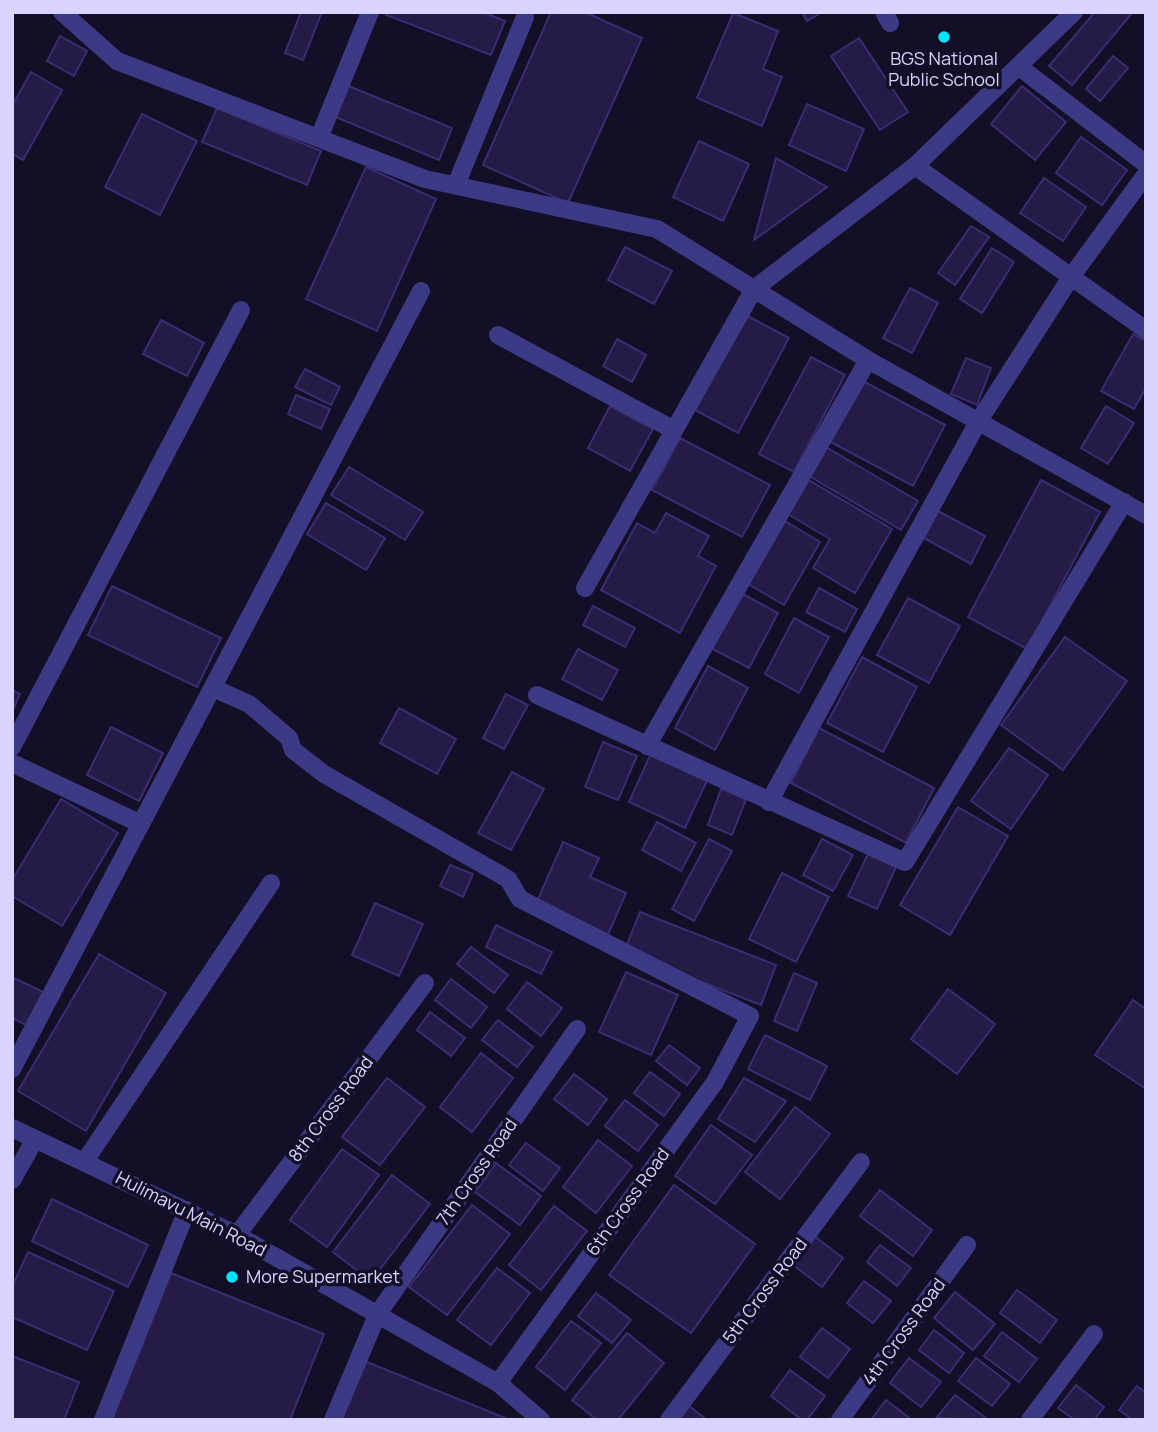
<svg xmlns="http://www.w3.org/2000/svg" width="1158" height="1432" viewBox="0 0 1158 1432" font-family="Manrope,sans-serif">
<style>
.building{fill:#241b47;stroke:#3b2d73;stroke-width:2}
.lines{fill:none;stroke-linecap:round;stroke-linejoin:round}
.minor{stroke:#3d3a85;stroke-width:18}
.poi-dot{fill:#00e5ff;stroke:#130f26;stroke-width:2.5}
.labels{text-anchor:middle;stroke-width:7;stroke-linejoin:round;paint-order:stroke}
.poi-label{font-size:18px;fill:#d9d4ff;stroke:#130f26}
.street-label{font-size:18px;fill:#d9d4ff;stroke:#130f26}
</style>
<rect width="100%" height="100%" fill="#130f26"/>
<g class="building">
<polygon points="301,12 322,12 303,60 285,53"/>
<polygon points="387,12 483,12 505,21 491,55 386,15"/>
<polygon points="551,12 585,12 642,38 568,203 483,165"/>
<polygon points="802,12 822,12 807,21"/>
<polygon points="1095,12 1133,12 1072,85 1049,66"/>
<polygon points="733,13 778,31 763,69 782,77 762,126 697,98"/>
<polygon points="60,36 87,51 74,76 47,61"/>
<polygon points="859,38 908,112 880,130 831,56"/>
<polygon points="1113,56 1128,68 1100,101 1086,89"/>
<polygon points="31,72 62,90 23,160 12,154 12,106"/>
<polygon points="346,85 452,128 439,160 333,116"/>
<polygon points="1022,86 1066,122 1035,160 991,124"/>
<polygon points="807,104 864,129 846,171 789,145"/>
<polygon points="217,108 321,151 307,185 202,142"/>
<polygon points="142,114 197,141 160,215 105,187"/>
<polygon points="1081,137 1127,170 1102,205 1056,173"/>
<polygon points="699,141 749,164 723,221 673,197"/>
<polygon points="776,158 827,187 754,240"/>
<polygon points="366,167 436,199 377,331 306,299"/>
<polygon points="1044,178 1086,207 1063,241 1020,213"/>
<polygon points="971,226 989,237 955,285 938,273"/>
<polygon points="625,247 672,271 654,304 608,280"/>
<polygon points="992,248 1014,262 982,313 960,299"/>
<polygon points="910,288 938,303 912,353 883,338"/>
<polygon points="746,315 789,338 738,433 695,410"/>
<polygon points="161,320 204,343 187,376 143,354"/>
<polygon points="1133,334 1146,341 1146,388 1134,409 1101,391"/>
<polygon points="617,339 646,355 632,382 603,366"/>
<polygon points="811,357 845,375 794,472 759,454"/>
<polygon points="966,358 991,368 977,405 951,394"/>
<polygon points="305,369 340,387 331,405 295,387"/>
<polygon points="861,380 945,425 913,486 829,441"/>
<polygon points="296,395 330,409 321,429 288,414"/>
<polygon points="610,406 653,429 630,471 588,448"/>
<polygon points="1106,406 1134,423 1108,464 1081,448"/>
<polygon points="680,438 770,485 742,537 652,490"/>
<polygon points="826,447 918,501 901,530 809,476"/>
<polygon points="349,467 423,512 405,540 331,495"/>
<polygon points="807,479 892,529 855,593 813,568 830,539 786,513"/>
<polygon points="1041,480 1100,512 1027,649 968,617"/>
<polygon points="326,503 385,538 366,570 307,534"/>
<polygon points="938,511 985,536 971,564 924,538"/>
<polygon points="666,513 709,536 698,556 716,566 680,633 601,590 637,523 655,533"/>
<polygon points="785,521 820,542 784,605 748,584"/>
<polygon points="112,586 221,638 197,687 88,635"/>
<polygon points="819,588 857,609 845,632 806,612"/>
<polygon points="739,592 778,613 749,668 709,647"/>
<polygon points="908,598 960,626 929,683 877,655"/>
<polygon points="593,606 635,628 625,647 583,625"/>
<polygon points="794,618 829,637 799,693 765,674"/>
<polygon points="1065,637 1127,681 1063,770 1001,725"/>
<polygon points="578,649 618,670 602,700 562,679"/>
<polygon points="862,657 917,687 883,752 827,723"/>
<polygon points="708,666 748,688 715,750 675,728"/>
<polygon points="12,690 20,694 12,712"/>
<polygon points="506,694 528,705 504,749 483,738"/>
<polygon points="399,708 456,739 437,774 380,743"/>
<polygon points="111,727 163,753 139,801 87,775"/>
<polygon points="819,728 934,788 906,843 791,783"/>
<polygon points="603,742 637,756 618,800 585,787"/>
<polygon points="1009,748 1048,775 1011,829 971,801"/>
<polygon points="652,751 709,776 685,828 629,802"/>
<polygon points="512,772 544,789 511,850 478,833"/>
<polygon points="721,789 746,799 732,835 708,825"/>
<polygon points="61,799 118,833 62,926 12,896 12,880"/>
<polygon points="958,807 1008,836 950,935 900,905"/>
<polygon points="657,822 696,843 681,871 642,850"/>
<polygon points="709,839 732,851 694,921 672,909"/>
<polygon points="822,839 853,855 833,891 803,875"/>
<polygon points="563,842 599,858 590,877 626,893 607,937 535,906"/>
<polygon points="868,854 896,867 877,909 848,896"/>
<polygon points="450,865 473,874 463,897 440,886"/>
<polygon points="782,873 829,897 796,962 749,939"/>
<polygon points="375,903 423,924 399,976 352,955"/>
<polygon points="640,912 776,965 761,1005 624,952"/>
<polygon points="496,925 552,952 541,974 486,947"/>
<polygon points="471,947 508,975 494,993 457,964"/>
<polygon points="99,954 166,993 86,1131 18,1091"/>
<polygon points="626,972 678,995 651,1055 599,1032"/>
<polygon points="794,973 817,983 797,1031 774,1021"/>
<polygon points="12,977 43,992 26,1025 12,1018"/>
<polygon points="451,979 487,1007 471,1028 435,1000"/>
<polygon points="527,982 562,1008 541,1036 507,1009"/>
<polygon points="948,989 995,1024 957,1074 911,1039"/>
<polygon points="1133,1000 1146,1009 1146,1089 1095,1055"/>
<polygon points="430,1012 465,1038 451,1056 417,1030"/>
<polygon points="498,1020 533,1047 517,1067 482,1040"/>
<polygon points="765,1035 827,1066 810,1100 748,1069"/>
<polygon points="669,1045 700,1068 687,1085 656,1061"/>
<polygon points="481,1053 513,1078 472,1132 440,1107"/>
<polygon points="650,1072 680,1094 664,1116 634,1093"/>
<polygon points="574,1074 607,1099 588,1125 554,1099"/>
<polygon points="387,1078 425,1107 380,1165 342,1137"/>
<polygon points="744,1078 786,1101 755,1142 718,1119"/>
<polygon points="625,1100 658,1125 638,1151 605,1126"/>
<polygon points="795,1107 830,1134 780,1199 745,1172"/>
<polygon points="711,1125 752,1155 715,1204 675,1176"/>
<polygon points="598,1140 632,1166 596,1213 563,1187"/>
<polygon points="526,1143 560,1168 543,1191 509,1165"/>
<polygon points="342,1149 379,1175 327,1247 290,1220"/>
<polygon points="496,1163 541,1196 520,1225 475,1192"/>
<polygon points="392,1175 430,1204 371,1281 333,1252"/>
<polygon points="674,1185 755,1244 691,1333 609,1275"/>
<polygon points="880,1190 932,1230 913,1256 860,1216"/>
<polygon points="52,1199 148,1245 128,1287 32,1241"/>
<polygon points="472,1205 510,1234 447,1315 409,1287"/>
<polygon points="554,1206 587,1231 541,1290 509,1265"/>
<polygon points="810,1233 843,1258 822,1287 788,1261"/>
<polygon points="880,1245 911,1268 897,1286 867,1262"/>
<polygon points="28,1252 114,1291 87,1350 12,1317 12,1287"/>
<polygon points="497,1268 530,1293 491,1345 457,1320"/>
<polygon points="171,1273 324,1334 290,1420 112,1420"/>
<polygon points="864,1281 891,1301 873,1323 847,1303"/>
<polygon points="1017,1290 1057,1320 1040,1343 1000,1313"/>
<polygon points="955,1292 995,1324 973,1350 934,1318"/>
<polygon points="596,1293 631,1320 612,1343 578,1316"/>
<polygon points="571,1321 601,1343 565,1390 536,1367"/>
<polygon points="822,1328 850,1349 828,1378 800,1357"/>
<polygon points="934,1330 964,1353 949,1373 919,1350"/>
<polygon points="1002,1332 1037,1359 1019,1382 984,1356"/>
<polygon points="627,1333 664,1363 618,1420 597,1420 572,1400"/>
<polygon points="12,1356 79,1382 64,1420 12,1420"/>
<polygon points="909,1358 941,1382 921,1407 890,1383"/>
<polygon points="976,1358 1010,1384 992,1406 958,1381"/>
<polygon points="362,1360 510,1420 338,1420"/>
<polygon points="790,1370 825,1396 807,1420 802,1420 771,1396"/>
<polygon points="1076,1385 1104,1407 1094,1420 1075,1420 1058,1408"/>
<polygon points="1137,1386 1146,1393 1146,1420 1133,1420 1119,1410"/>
<polygon points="955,1395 986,1418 984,1420 936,1418"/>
<polygon points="886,1400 912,1420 871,1420"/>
<polygon points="689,1406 707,1420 678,1420"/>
</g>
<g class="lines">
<g class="minor">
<polyline points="62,12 117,61 425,179 657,229 868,360 1146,515"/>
<polyline points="884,12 890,23"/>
<polyline points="1018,66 1146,164"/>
<polyline points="319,138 370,12"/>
<polyline points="915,166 1146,330"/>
<polyline points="456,185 525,17"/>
<polyline points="498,335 674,430"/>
<polyline points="585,588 754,289 915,166 1074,12"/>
<polyline points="213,688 249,704 289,738 293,750 324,774 508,879 520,899 750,1016 715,1082 498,1383"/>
<polyline points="537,695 905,862 1124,502"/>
<polyline points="647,746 868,360"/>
<polyline points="12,747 241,310"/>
<polyline points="12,763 141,824"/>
<polyline points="769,802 978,422 1071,277 1146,174"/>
<polyline points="12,1069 421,291"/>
<polyline points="12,1128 237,1235 498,1383 541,1420"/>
<polyline points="85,1161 271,883"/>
<polyline points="12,1180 35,1139"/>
<polyline points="237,1235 425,983"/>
<polyline points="103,1420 187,1210"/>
<polyline points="333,1420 377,1315 577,1029"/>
<polyline points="669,1420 861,1162"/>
<polyline points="840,1420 967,1245"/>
<polyline points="1030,1420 1094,1334"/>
</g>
</g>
<g class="poi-dot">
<circle cx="944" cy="37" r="7"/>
<circle cx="232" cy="1277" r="7"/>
</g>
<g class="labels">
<g class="poi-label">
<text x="944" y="65">BGS National<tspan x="944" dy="21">Public School</tspan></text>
<text x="246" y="1283" text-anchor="start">More Supermarket</text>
</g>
<g class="street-label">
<text transform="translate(331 1109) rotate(-53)" y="6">8th Cross Road</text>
<text transform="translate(477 1172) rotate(-55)" y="6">7th Cross Road</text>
<text transform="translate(628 1202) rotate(-54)" y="6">6th Cross Road</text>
<text transform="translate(191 1214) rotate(27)" y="6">Hulimavu Main Road</text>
<text transform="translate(765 1291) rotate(-53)" y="6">5th Cross Road</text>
<text transform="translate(904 1332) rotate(-54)" y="6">4th Cross Road</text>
</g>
</g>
<rect width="1158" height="1432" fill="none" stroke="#d9d4ff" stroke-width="28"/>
</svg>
